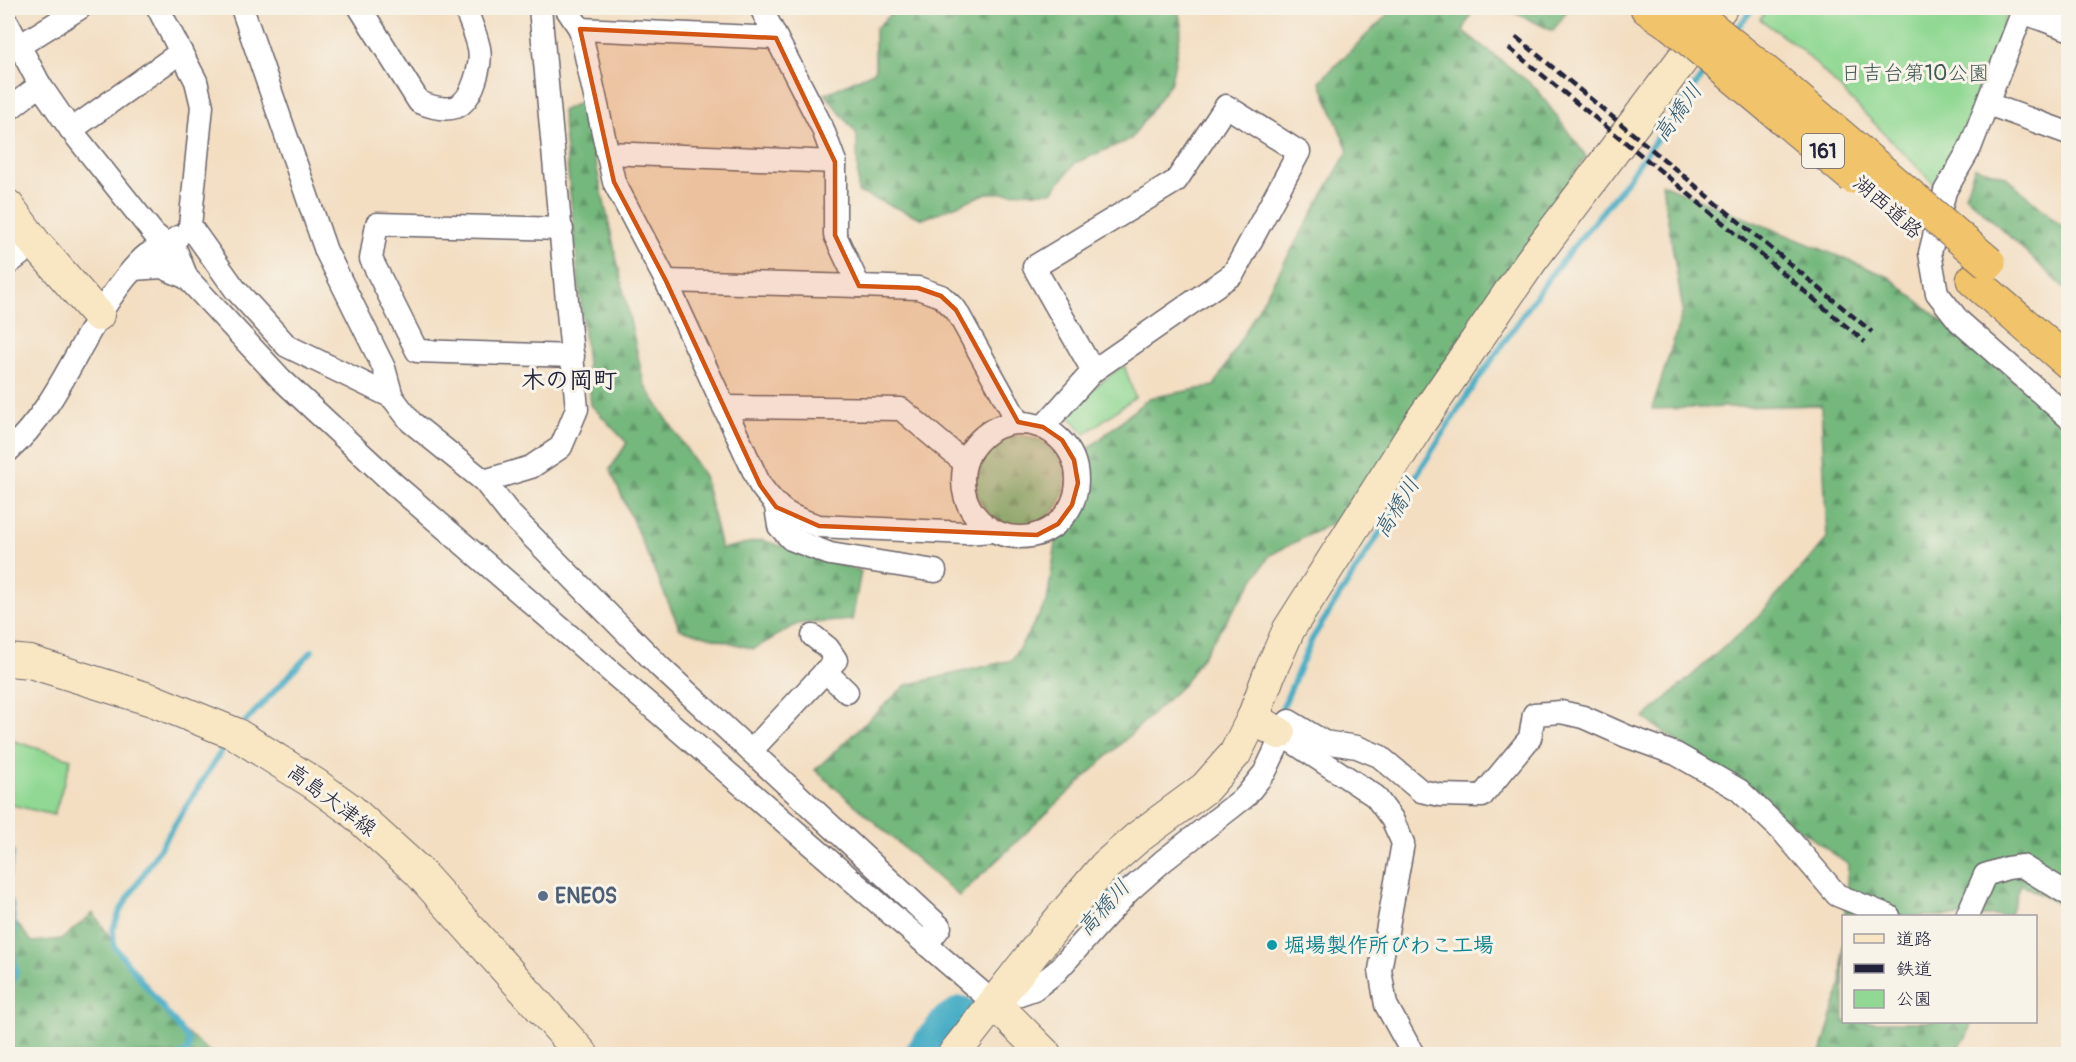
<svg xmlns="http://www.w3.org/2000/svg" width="2076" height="1062" viewBox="0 0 2076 1062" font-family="Pangolin,'Klee One',sans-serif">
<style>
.forest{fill:url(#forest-firs);stroke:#4b6d5c;stroke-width:1.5}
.park{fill:#90d893;stroke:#597d67;stroke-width:1.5}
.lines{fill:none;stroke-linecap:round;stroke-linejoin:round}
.stream{stroke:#46adc5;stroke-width:6}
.river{stroke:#46adc5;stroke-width:34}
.street-casing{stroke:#6b646a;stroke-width:25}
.secondary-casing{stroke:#6b646a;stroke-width:34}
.highway-casing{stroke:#6b646a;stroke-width:35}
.street{stroke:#fff;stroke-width:22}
.secondary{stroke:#f9e7c3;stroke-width:32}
.highway{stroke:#f1c36a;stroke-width:33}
.rail{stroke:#22223b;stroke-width:4.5;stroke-dasharray:9 4.5;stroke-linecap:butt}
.highway-bridge-casing{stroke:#6b646a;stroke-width:35;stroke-linecap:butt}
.highway-bridge{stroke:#f1c36a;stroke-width:33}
.marked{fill:#d45411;fill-opacity:0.2;stroke:#d45411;stroke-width:4.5;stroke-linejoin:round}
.service-dot{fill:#5c6f8a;stroke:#f7f3e8;stroke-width:2}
.culture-dot{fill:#0f9aa8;stroke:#f7f3e8;stroke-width:2}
.labels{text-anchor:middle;stroke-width:6;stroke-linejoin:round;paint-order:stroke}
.shield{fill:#f7f3e8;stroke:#62616f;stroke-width:1.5}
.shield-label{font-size:20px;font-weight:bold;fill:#22223b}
.park-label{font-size:21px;fill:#435955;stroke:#f7f3e8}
.street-label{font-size:21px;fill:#22223b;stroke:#f7f3e8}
.service-label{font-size:21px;font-weight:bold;fill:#4e5e75;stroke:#f7f3e8;text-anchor:start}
.culture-label{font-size:21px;font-weight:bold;fill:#0d838f;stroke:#f7f3e8;text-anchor:start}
.water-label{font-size:22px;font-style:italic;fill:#305a72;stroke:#f7f3e8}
.quarter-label{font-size:24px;font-weight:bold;fill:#22223b;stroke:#f7f3e8}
</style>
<defs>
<pattern id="forest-firs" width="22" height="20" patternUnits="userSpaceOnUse" patternTransform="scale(1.5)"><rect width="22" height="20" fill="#74b87d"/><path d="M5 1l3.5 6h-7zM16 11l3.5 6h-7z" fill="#5f9568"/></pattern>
</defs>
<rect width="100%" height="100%" fill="#f7f3e8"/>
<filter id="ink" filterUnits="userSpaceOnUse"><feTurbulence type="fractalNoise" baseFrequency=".0167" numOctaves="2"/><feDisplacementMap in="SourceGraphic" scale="12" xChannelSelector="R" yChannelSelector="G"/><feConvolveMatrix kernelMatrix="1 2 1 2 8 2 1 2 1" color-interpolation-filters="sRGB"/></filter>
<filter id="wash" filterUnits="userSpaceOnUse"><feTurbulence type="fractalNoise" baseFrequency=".008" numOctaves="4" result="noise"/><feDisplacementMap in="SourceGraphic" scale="24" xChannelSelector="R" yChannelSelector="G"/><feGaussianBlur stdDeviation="1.35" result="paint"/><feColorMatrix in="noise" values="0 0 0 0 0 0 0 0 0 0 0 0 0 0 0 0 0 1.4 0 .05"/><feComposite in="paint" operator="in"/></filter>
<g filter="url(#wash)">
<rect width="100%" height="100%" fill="#f3dec2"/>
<g class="forest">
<polygon points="897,8 1177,8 1182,24 1171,82 1131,139 1075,163 1052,192 987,193 923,219 858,192 857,134 825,94 875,71 875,29"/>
<polygon points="1394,8 1474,8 1463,31 1535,87 1586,156 1350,514 1270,555 1184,684 959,896 815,770 906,685 1012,660 1047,602 1056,543 1088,449 1149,398 1214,386 1348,151 1320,81"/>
<polygon points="1505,8 1569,8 1553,31"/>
<polygon points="582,101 644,384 704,476 721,549 762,540 861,571 852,620 797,624 754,649 680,629 610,469 627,443 591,405 562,111"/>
<polygon points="1975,167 2005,176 2068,232 2068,291 1965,195"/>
<polygon points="1662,184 1889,277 2068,426 2068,909 2021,884 2009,916 1845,916 1848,864 1644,718 1758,617 1827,539 1821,405 1652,409 1683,311"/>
<circle cx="1020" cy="481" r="45"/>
<polygon points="8,913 32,942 62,939 93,913 167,1017 212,1054 8,1054"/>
<polygon points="1843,943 1844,1022 1972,1022 1966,1038 1952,1054 1821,1054 1841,985"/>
</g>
<g class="park">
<polygon points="1768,8 2009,8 1941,191 1803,51 1760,19"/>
<polygon points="1124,365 1135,397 1085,434 1064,411"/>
<polygon points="8,739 71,759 54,815 8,804"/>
</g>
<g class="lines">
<g class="stream">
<polyline points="1734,33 1753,8"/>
<polyline points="246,721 312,651"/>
<polyline points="1277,721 1312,639 1470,391 1550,276 1619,191 1708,68"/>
<polyline points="8,845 12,854 8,876"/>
<polyline points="8,898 11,903 14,928 13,951 16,971 8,1001"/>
<polyline points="1100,907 1117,886 1134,872"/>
<polyline points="181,1054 187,1052 189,1043 187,1038 114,946 113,929 120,911 227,742"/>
</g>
<polyline class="river" points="921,1054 948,1021 961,1013"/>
</g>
</g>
<g filter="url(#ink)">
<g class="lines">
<g class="street-casing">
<g id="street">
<polyline points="158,8 196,81 202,106 190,226 235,289 287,346 392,397"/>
<polyline points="242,8 326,251 384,368 392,397 411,422 484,481 531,467 561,447 577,409 540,8"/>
<path d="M 360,8 L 419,102 C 431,107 444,111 456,107 C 473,100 482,64 479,48 C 476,34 470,21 465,8"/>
<path d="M 566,8 L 580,29 L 614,182 L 666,281 L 760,485 C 779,511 787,516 819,526 L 966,533 L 992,531"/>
<polyline points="761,8 822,127 835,162 835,235 859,286 918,288 941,296 956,310 1018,422"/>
<polyline points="2024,8 1970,148 1945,191 1930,253 1937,293 1959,321 2068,417"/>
<polyline points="2022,12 2068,29"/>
<polyline points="8,24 40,85 71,130 154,234 177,253 187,278 281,379 394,484 994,1003 1034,989 1056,972 1129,891 1163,861 1245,797 1265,772 1289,721 1324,742 1357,747 1379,756 1421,791 1440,795 1482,796 1530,738 1534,714 1561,712 1583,717 1626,736 1676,754 1739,790 1784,833 1837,895 1889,916"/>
<polyline points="580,29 776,38"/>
<polyline points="19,46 80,8"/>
<polyline points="1988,104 2068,133"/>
<polyline points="8,110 40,85"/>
<polyline points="71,130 181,52"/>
<polyline points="607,153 835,162"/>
<polyline points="562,229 377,224 371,259 417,351 573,356"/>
<polyline points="8,264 35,243"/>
<polyline points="133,269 162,267 187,278"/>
<polyline points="666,281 859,286"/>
<polyline points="724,407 901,409 965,463"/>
<circle cx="1020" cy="480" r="57"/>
<polyline points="1043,427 1093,371 1233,274 1299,152 1226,106 1176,181 1034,267 1093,371"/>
<path d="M 8,451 C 64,402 83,324 133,269 C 138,263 144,256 150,253 C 160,246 169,244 178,237"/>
<polyline points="484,481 510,514 660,667 940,927 927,944"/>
<polyline points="776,507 779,526 791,539 830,554 935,571"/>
<polyline points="825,671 847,692"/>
<polyline points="1279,733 1375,796 1392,819 1403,843 1380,970 1386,1005 1413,1054"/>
<polyline points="751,751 836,660 828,648 813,636"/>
<polyline points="1967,916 1985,875 2007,868 2022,866 2068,894"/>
</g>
</g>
<g class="secondary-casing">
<g id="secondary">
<polyline points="8,206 35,243 98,315"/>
<polyline points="8,660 30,662 152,700 236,734 315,784 351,810 418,871 582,1054"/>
<polyline points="1253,718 1279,733"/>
<polyline points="994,1003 1045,1054"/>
<polyline points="954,1054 1056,924 1105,866 1137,838 1205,788 1235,754 1253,718 1270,672 1289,629 1421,421 1531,261 1721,8"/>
</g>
</g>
<g class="highway-casing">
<g id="highway">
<polyline points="1647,8 1672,25"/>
<polyline points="1973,280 2068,362"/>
</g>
</g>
<use href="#street" class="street"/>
<use href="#secondary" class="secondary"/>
<use href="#highway" class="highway"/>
<g class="rail">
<polyline points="1516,37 1872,332"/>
<polyline points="1509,48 1673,181 1865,342"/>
</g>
<g class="highway-bridge-casing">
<g id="highway-bridge">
<polyline points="1687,8 1773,78 1989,263"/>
<polyline points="1672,25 1853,177"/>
</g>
</g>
<use href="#highway-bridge" class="highway-bridge"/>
</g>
</g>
<path class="marked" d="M 580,29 L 776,38 L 835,162 L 835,235 L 859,286 L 918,288 L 941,296 L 956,310 L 1018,422 L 1043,427 L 1062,440 L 1074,460 L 1078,483 L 1072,505 L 1058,524 L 1037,535 L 819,526 L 776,507 L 760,485 L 666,281 L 614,182 Z"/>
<circle class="service-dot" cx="543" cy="896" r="6"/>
<circle class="culture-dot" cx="1272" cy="945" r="6"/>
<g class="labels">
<rect class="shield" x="1802" y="134" width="42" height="34" rx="4.5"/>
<g class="shield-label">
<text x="1823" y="158">161</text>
</g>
<g class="park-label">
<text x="1915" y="80">日吉台第10公園</text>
</g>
<g class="street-label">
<text transform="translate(1888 207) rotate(41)" y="7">湖西道路</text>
<text transform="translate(332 800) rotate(37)" y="7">高島大津線</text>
</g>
<g class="service-label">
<text x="555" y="903">ENEOS</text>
</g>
<g class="culture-label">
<text x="1284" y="952">堀場製作所びわこ工場</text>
</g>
<g class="water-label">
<text transform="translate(1677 112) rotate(-54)" y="8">高橋川</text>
<text transform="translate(1396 507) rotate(-58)" y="8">高橋川</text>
<text transform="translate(1103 907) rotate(-48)" y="8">高橋川</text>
</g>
<g class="quarter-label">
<text x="569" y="388">木の岡町</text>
</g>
</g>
<rect width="2076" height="1062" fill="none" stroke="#f7f3e8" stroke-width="30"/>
<rect x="1842" y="915" width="195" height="108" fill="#f7f3e8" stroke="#a29fa3" stroke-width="1.5"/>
<rect x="1854" y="934" width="30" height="9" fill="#f9e7c3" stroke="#a29fa3" stroke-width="1.5"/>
<text x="1896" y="945" font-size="18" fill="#22223b">道路</text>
<rect x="1854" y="964" width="30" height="9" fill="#22223b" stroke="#a29fa3" stroke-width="1.5"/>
<text x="1896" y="975" font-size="18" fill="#22223b">鉄道</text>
<rect x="1854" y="990" width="30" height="18" fill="#90d893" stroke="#a29fa3" stroke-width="1.5"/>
<text x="1896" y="1005" font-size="18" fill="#22223b">公園</text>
</svg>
